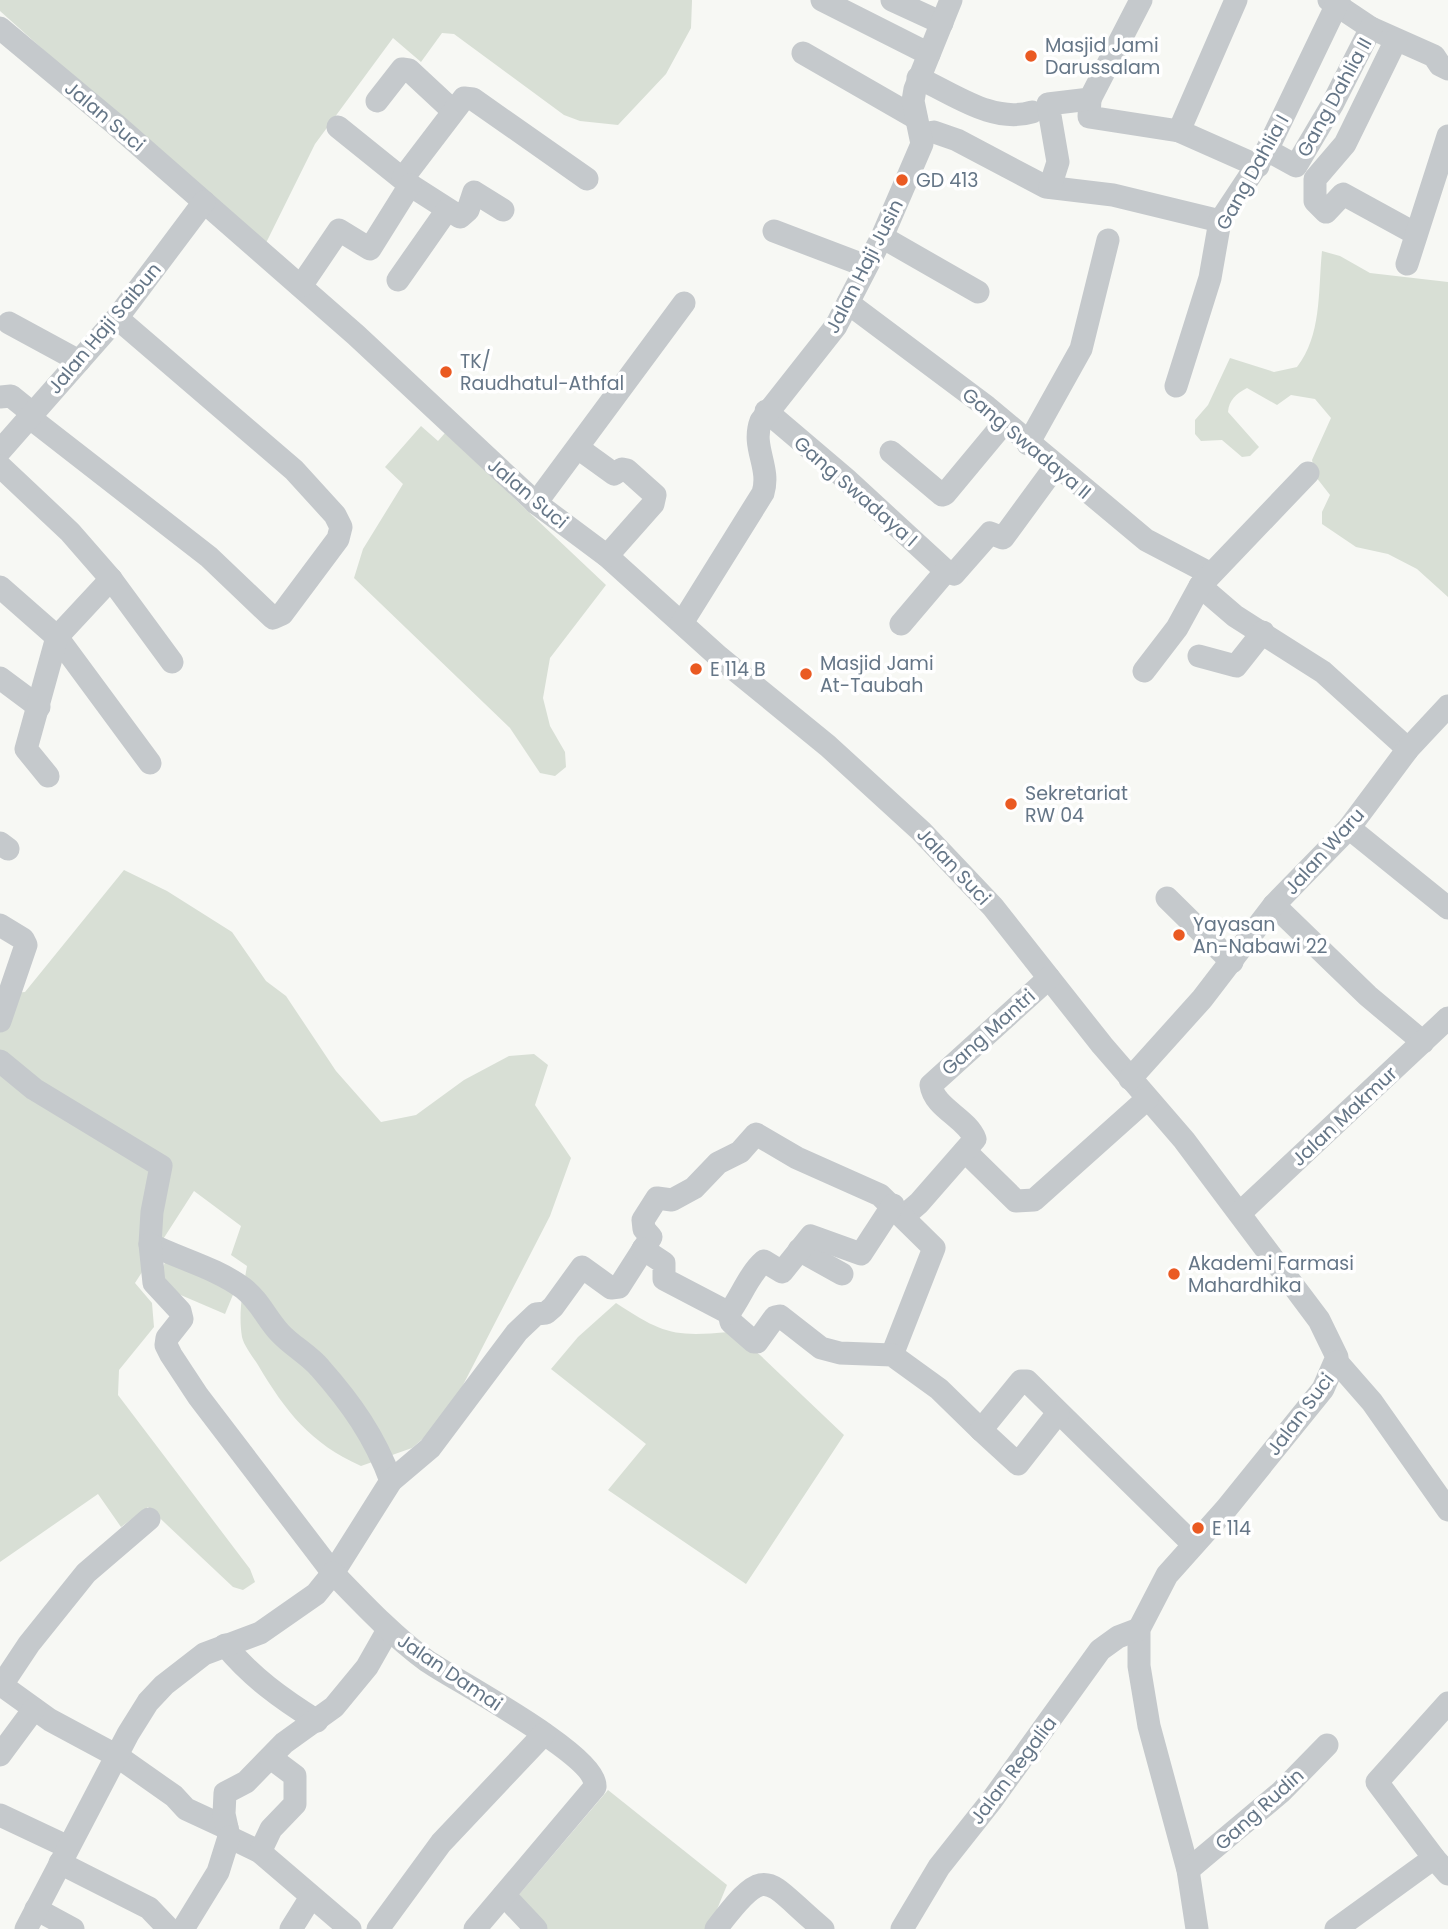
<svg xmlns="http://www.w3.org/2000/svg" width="1448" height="1929" viewBox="0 0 1448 1929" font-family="Poppins,sans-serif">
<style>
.green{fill:#d8dfd5}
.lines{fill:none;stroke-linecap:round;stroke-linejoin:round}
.minor{stroke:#c5c9cc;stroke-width:23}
.poi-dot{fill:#ea5a22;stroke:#fff;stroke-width:2.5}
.labels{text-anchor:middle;stroke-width:7;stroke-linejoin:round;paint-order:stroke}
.poi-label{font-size:19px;fill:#657687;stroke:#fff;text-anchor:start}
.street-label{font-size:19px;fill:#657687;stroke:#fff}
</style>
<rect width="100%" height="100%" fill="#f7f8f4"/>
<g class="green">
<polygon points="0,0 692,0 692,1 691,28 666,74 618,125 580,121 564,115 454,34 442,33 421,62 393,38 315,144 264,247 0,11"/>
<path d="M 1322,251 L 1340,256 L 1370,273 L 1448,282 L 1448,597 L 1417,569 L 1388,554 L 1356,547 L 1322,524 L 1322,512 L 1330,495 L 1316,477 L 1312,460 L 1331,418 L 1315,399 L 1291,395 L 1277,405 L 1247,388 C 1236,394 1229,400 1228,412 L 1259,447 L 1250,456 L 1242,457 L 1222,440 L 1201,441 L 1195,434 L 1195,420 L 1208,405 L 1230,358 L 1274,372 L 1297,367 C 1322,335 1318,290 1322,251 Z"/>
<polygon points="421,426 438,441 445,433 606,585 550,658 543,698 550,726 565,752 566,767 555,776 540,773 510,728 354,578 363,549 403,484 385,467"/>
<path d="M 124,870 L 167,891 L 232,932 L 266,981 L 286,996 L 336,1071 L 381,1122 L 416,1115 L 464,1080 L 509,1056 L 534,1054 L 548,1065 L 535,1105 L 571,1158 L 550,1216 L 445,1420 L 412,1448 L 361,1466 C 310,1443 286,1412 258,1365 C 253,1357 244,1346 242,1337 C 238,1313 243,1289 247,1266 L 231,1255 L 241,1226 L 194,1191 L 135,1283 L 152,1303 L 154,1327 L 119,1370 L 118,1395 L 250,1569 L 255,1582 L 243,1590 L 233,1587 L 148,1507 L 121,1527 L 98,1494 L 0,1562 L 0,994 L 25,992 Z"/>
<polygon points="168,1256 237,1285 225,1314 155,1284"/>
<path d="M 616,1303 C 663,1334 674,1337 729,1332 L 760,1355 L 844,1435 L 746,1584 L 608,1490 L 646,1444 L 551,1369 L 578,1337 Z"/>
<polygon points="608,1790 727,1885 709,1929 538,1929 517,1897"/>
</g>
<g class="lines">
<g class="minor">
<polyline points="822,0 929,54"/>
<polyline points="892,0 942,23"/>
<polyline points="1236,0 1179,131 1258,166"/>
<polyline points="1329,0 1371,28 1434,56 1440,65 1448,69"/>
<polyline points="0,28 115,124 356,335 536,503 607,556 719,657 828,746 921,831 993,907 1102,1045 1184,1140 1319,1320 1337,1357 1323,1389 1226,1509 1167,1575 1139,1629 1139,1666 1149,1726 1188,1870 1197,1929"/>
<polyline points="1396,40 1345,144 1315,179 1315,201 1326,212 1343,194 1416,234"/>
<polyline points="803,53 916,118"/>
<path d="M 918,78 C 953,93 992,124 1032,112"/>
<polyline points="1090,99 1089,117 1179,131"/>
<polyline points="377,101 402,69 409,70 452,110"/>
<polyline points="338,127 410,185 460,217 468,210 474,192 503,210"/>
<polyline points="921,134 934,132 957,140 1046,187 1113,195 1220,221"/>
<polyline points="1267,150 1296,166 1332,105 1371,28"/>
<polyline points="403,178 464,98 473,99 587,179"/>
<polyline points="1050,187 1058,162 1048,104 1090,99 1141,0"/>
<polyline points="774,231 866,266"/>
<polyline points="882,237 978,292"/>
<polyline points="1407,264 1448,136"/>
<polyline points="398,280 447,210"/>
<polyline points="301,286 339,230 370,249 410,185"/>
<polyline points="848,303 987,407 1146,540 1211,574"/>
<polyline points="9,323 79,361"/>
<polyline points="1176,386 1210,278 1220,221 1267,150 1339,0"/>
<polyline points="0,397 11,396 32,413"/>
<polyline points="766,411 846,479 946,571"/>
<polyline points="29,417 209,557 273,618 282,614 338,539 341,527 335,515 294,470 117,318"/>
<polyline points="1028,444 1081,349 1108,240"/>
<polyline points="578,448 614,474 622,469 627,470 655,495 653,504 607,556"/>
<polyline points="0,451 117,318 204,202"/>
<polyline points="891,452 942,495 945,494 1004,423"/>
<polyline points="0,466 70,532 111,579 172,662"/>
<polyline points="536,503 684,303"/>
<polyline points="946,571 954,574 990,533 1003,538 1055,467"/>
<polyline points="1200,586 1235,616 1323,672 1408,749"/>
<polyline points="0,587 57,637 150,763"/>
<path d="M 682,623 L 763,493 C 771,467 751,447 761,421 L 836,326 L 882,237 L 922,144 L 913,101 L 915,89 L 951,0"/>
<polyline points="901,624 946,571"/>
<polyline points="1199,656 1236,666 1263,632"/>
<polyline points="1144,671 1177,628 1200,586 1308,473"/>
<polyline points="0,678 39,707"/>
<polyline points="48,776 26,749 57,637 111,579"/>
<polyline points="1349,828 1448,908"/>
<polyline points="0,843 8,849"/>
<polyline points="1167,898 1232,962"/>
<polyline points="1274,905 1368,996 1423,1042"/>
<polyline points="0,925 23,939 26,945 0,1021"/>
<path d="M 0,1061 L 34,1089 L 161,1166 L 152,1212 L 150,1244 C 180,1259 216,1268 243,1288 C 260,1301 266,1318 280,1333 C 292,1346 309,1355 320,1368 C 351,1403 375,1437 391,1481"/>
<polyline points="1130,1079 1202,999 1274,905 1349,828 1408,749 1448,706"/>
<polyline points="965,1151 1016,1201 1034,1200 1147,1099"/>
<polyline points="1240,1213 1448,1018"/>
<path d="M 904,1216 L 919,1203 L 975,1139 C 967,1118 934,1108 931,1085 L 1049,978"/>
<polyline points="150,1244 154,1283 180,1311 182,1319 167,1338 166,1345 171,1355 198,1396 333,1573 391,1481 430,1448 517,1332 536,1314 546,1313 553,1307 582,1267 611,1288 619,1287 651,1237 644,1229 643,1220 657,1198 672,1200 694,1188 718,1163 740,1152 756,1134 797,1158 880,1195 934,1248 892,1355"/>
<polyline points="643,1249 664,1263 664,1279 729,1313 731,1322 754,1342 757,1342 775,1317 780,1316 821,1348 840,1353 892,1355 939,1389 981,1430 1021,1381 1027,1381 1192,1543"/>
<polyline points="799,1250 842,1274"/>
<path d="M 729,1313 C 741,1297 749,1274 764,1261 L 782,1272 L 811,1236 L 861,1254 L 893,1205"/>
<polyline points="1337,1362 1372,1402 1448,1510"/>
<polyline points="981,1430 1018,1464 1058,1413"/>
<path d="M 225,1645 C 251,1677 282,1699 317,1721"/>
<polyline points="0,1684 50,1720 117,1756 174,1796 186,1809 227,1828"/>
<polyline points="1,1686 29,1644 86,1573 149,1519"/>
<polyline points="0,1755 34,1709"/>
<polyline points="0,1815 68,1847"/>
<polyline points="229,1837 224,1814 225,1793 246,1782 284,1743 334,1707 367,1667 388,1630"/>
<polyline points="229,1837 260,1852 350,1929"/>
<polyline points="260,1852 271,1829 295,1804 295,1776 271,1758"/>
<polyline points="1434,1858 1448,1874"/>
<polyline points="60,1863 149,1908 169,1929"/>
<polyline points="1188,1870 1281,1792 1327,1745"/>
<polyline points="504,1895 536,1929"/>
<polyline points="36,1909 73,1929"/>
<path d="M 26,1929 L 128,1734 L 148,1702 L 164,1685 L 204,1654 L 260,1633 L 316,1594 L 333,1573 C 363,1604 392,1635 427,1661 C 456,1681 598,1755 595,1787 L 475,1929"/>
<polyline points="183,1929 218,1872 229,1837"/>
<polyline points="291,1929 311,1897"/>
<polyline points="378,1929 441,1843 544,1734"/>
<path d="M 716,1929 C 769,1859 765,1881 823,1929"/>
<polyline points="902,1929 939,1867 992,1800 1100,1650 1118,1637 1139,1629"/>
<polyline points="1336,1929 1434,1858 1377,1782 1448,1703"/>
</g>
</g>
<g class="poi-dot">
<circle cx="1031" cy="56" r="7"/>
<circle cx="902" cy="180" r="7"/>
<circle cx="446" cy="372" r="7"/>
<circle cx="696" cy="669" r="7"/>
<circle cx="806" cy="674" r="7"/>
<circle cx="1011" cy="804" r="7"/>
<circle cx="1179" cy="935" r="7"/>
<circle cx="1174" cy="1274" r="7"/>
<circle cx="1198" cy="1528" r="7"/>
</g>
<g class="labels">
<g class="poi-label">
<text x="1045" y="52">Masjid Jami<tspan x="1045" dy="22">Darussalam</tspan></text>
<text x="916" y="187">GD 413</text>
<text x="460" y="368">TK/<tspan x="460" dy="22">Raudhatul-Athfal</tspan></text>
<text x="820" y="670">Masjid Jami<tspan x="820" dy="22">At-Taubah</tspan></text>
<text x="710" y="676">E 114 B</text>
<text x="1025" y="800">Sekretariat<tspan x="1025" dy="22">RW 04</tspan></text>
<text x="1193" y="931">Yayasan<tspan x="1193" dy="22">An-Nabawi 22</tspan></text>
<text x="1188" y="1270">Akademi Farmasi<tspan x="1188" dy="22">Mahardhika</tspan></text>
<text x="1212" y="1535">E 114</text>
</g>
<g class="street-label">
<text transform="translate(1334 97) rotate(-61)" y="7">Gang Dahlia II</text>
<text transform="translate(105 116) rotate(40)" y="7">Jalan Suci</text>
<text transform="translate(1252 172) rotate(-61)" y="7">Gang Dahlia I</text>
<text transform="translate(864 266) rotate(-63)" y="7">Jalan Haji Jusin</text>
<text transform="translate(104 328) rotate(-50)" y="7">Jalan Haji Saibun</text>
<text transform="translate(1027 443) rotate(40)" y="7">Gang Swadaya II</text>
<text transform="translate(856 491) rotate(41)" y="7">Gang Swadaya I</text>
<text transform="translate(528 493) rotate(40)" y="7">Jalan Suci</text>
<text transform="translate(1324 851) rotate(-48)" y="7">Jalan Waru</text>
<text transform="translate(954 866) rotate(47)" y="7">Jalan Suci</text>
<text transform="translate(988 1032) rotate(-42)" y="7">Gang Mantri</text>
<text transform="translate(1344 1116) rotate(-43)" y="7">Jalan Makmur</text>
<text transform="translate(1300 1414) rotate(-53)" y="7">Jalan Suci</text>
<text transform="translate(450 1672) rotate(34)" y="7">Jalan Damai</text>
<text transform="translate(1013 1770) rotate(-53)" y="7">Jalan Regalia</text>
<text transform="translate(1259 1809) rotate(-42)" y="7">Gang Rudin</text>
</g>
</g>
</svg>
